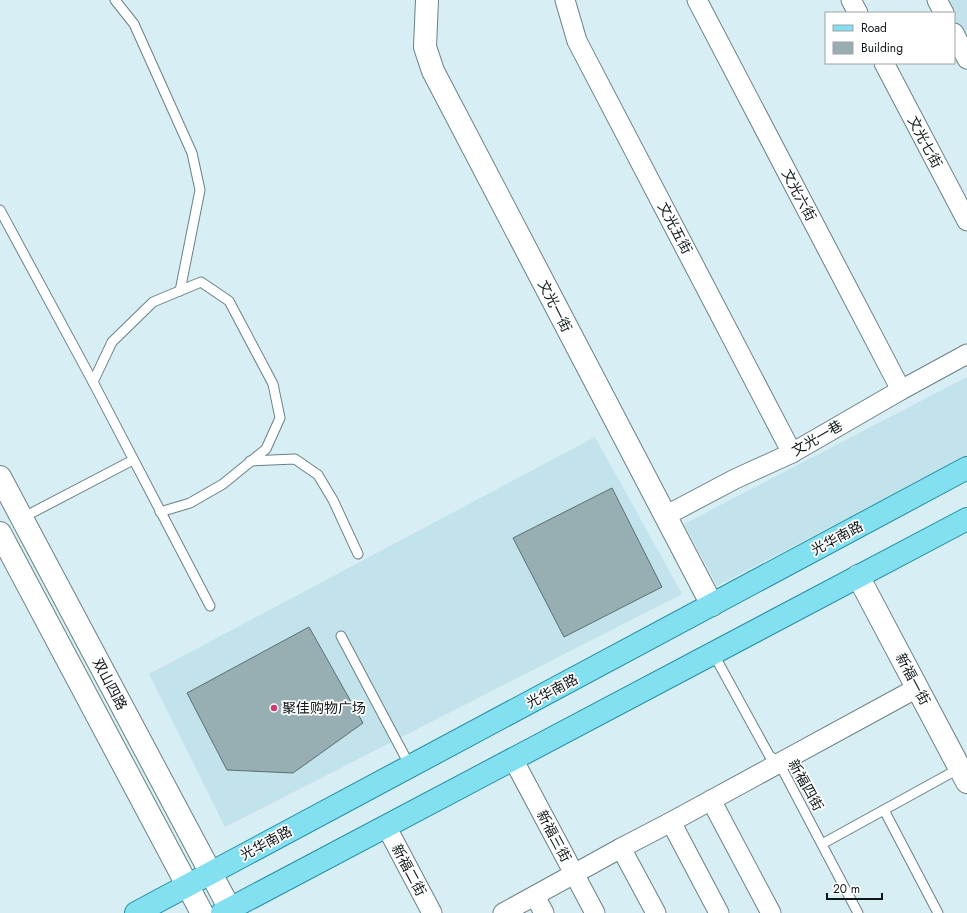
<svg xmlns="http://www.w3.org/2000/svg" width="967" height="913" viewBox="0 0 967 913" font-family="Jost,'Noto Sans SC',sans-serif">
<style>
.built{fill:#c2e3eb}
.building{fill:#97aeb3;stroke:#5a6f74}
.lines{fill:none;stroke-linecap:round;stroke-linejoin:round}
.service-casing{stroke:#6a8084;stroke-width:11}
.minor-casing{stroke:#6a8084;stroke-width:21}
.tertiary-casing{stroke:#6a8084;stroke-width:24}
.secondary-casing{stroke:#6a8084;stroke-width:24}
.primary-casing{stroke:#238d9f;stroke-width:24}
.service{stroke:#fff;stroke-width:9}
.minor{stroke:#fff;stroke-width:19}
.tertiary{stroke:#fff;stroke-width:22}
.secondary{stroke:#fff;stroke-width:22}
.primary{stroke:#82e0f1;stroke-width:22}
.poi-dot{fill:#ca3e71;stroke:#fff;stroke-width:1.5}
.labels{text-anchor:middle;stroke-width:3.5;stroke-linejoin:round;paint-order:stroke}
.street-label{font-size:14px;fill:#0e1718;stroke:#fff}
.poi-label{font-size:14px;fill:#0e1718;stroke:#fff;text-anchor:start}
</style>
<rect width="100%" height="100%" fill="#d6eef4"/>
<g class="built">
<polygon points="937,0 967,0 967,59 954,33 954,13 944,13"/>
<polygon points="967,377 967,456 717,586 684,524"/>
<polygon points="595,437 682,594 225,827 149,674"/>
</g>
<g class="building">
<polygon points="612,488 662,587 564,637 513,538"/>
<polygon points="309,627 363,723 293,773 227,770 187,693"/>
</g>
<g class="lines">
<g class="service-casing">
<g id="service">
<polyline points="115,0 134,24 192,153 200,190 180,291"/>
<polyline points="0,210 93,382 210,606"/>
<polyline points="93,382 112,342 153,302 201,282 229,301 273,384 280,418 266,449 223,484 190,503 160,512"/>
<polyline points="250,461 295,459 318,475 333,500 358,554"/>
<polyline points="22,518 133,460"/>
<polyline points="341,636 410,766"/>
<polyline points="713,653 769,755 779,763 858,913"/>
<polyline points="884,810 938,913"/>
<polyline points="822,844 960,768"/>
</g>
</g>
<g class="minor-casing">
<g id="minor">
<polyline points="565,0 577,41 792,453"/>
<polyline points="697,0 901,390"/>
<polyline points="851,0 858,13"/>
<polyline points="937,0 944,13"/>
<polyline points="954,33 967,59"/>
<polyline points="884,63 967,221"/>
<polyline points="665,516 735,479 792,453 901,390 967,354"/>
<polyline points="513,759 595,913"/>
<polyline points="711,800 771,913"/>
<polyline points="671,822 719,913"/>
<polyline points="386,826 432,913"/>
<polyline points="621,848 656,913"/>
<polyline points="535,896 544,913"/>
<polyline points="503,913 621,848 671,822 917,688"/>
</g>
</g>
<g class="tertiary-casing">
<g id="tertiary">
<polyline points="427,0 425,47 433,71 712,605"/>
<polyline points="858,576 967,782"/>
</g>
</g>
<g class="secondary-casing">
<g id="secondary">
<polyline points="0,477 232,913"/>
<polyline points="0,533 202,913"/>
</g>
</g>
<g class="primary-casing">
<g id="primary">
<polyline points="136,913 967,468"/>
<polyline points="222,913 967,519"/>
</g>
</g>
<use href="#service" class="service"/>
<use href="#minor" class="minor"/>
<use href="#tertiary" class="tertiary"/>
<use href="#secondary" class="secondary"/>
<use href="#primary" class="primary"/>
</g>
<circle class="poi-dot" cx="274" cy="708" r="4"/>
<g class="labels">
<g class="street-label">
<text transform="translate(925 142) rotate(62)" y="5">文光七街</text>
<text transform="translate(799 195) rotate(62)" y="5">文光六街</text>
<text transform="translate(675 228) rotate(62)" y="5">文光五街</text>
<text transform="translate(555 306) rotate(63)" y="5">文光一街</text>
<text transform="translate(817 438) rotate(-30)" y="5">文光一巷</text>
<text transform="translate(837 538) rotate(-28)" y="5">光华南路</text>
<text transform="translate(913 679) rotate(62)" y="5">新福一街</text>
<text transform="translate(110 684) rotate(62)" y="5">双山四路</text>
<text transform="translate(552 691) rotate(-28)" y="5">光华南路</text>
<text transform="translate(806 785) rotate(61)" y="5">新福四街</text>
<text transform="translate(554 836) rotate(62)" y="5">新福三街</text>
<text transform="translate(266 843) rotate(-28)" y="5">光华南路</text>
<text transform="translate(409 870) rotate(62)" y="5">新福二街</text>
</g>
<g class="poi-label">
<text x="282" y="713">聚佳购物广场</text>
</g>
</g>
<rect x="825" y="12" width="130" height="52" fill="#ffffff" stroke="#9fa2a3"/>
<rect x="833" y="25" width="20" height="6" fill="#82e0f1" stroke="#9fa2a3"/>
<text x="861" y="32" font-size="12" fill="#0e1718">Road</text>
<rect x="833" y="42" width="20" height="12" fill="#97aeb3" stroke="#9fa2a3"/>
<text x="861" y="52" font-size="12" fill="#0e1718">Building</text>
<path d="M827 893v6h55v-6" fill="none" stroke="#0e1718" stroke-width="2"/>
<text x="833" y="893" font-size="12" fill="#0e1718" stroke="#ffffff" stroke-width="3" paint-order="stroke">20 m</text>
</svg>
